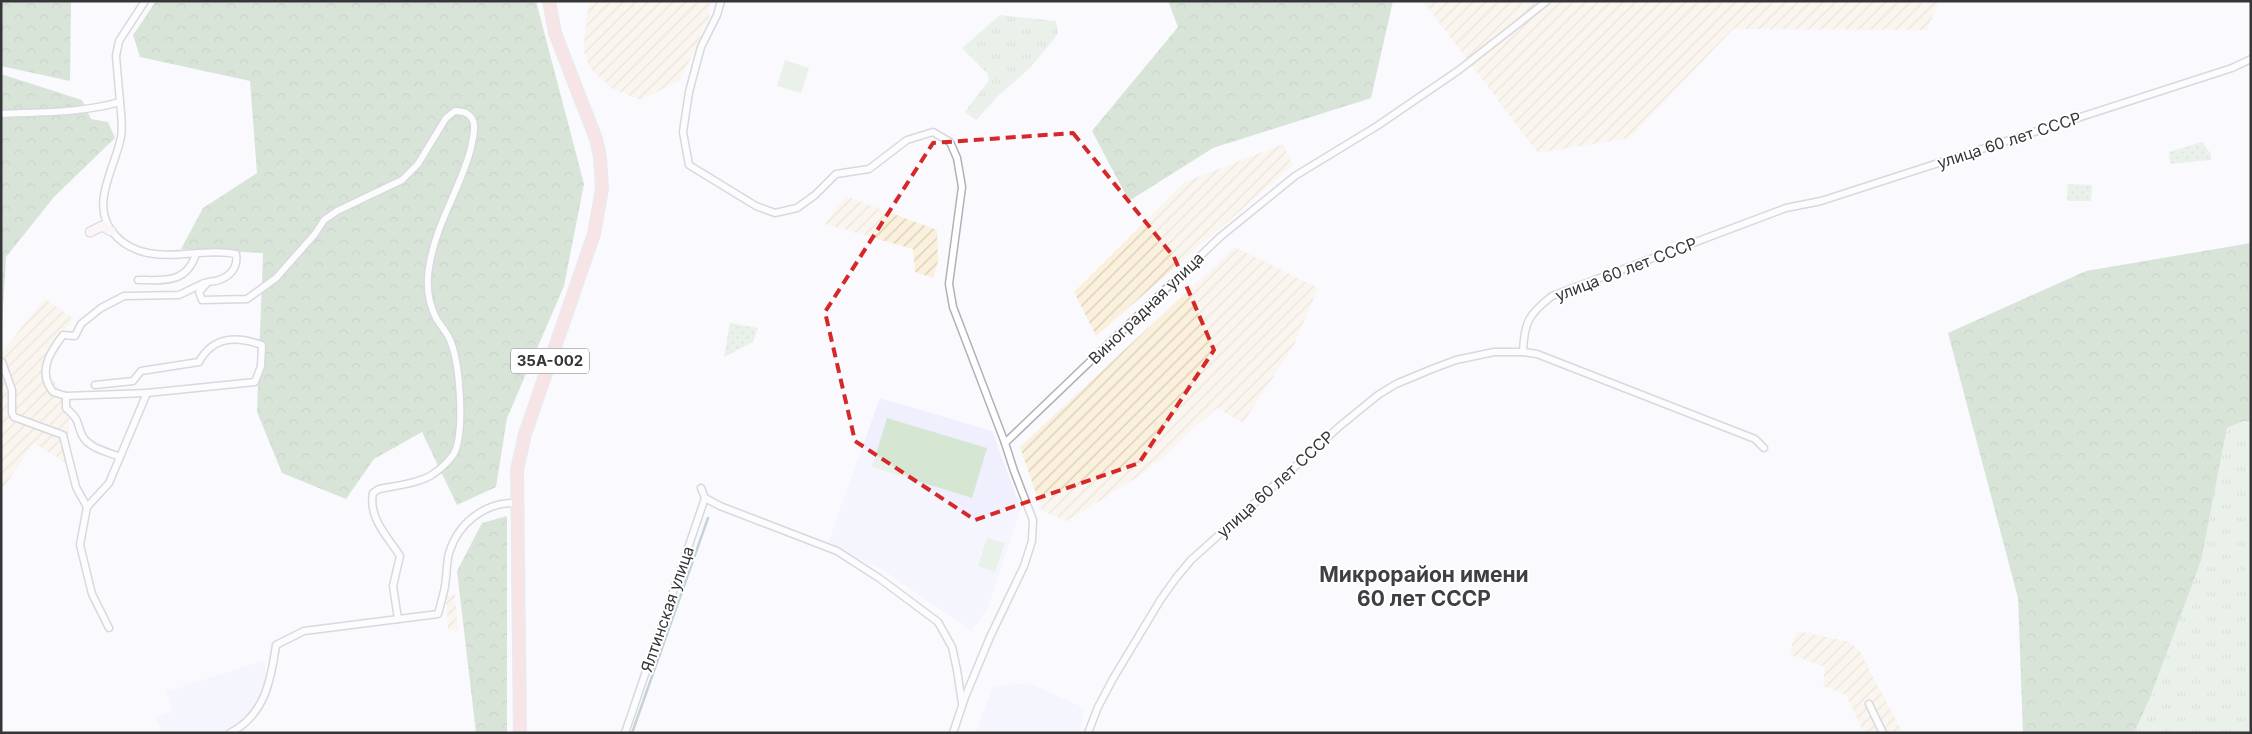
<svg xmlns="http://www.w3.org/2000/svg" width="2252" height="734" viewBox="0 0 2252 734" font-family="Inter,sans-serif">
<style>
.built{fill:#f0effe}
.industrial{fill:url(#industrial-furrows)}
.grass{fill:url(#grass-tufts)}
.forest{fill:url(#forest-crowns)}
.park{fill:url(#park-dots)}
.pitch{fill:#d5e7d2}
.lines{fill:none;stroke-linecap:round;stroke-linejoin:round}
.stream{stroke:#85a4a8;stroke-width:2.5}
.street-casing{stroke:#b0b0b6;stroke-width:9}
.secondary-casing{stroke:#b0b0b6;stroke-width:11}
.highway-casing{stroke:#d7d7d7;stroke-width:14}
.street{stroke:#fff;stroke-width:6}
.secondary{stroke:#fceff0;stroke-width:9}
.highway{stroke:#f4c9cd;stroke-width:11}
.marked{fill:none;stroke:#d62828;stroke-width:4;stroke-dasharray:10 6;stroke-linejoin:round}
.labels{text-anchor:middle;stroke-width:4;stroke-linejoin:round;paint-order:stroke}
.shield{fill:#fff;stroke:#727274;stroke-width:1}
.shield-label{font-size:15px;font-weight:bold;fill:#363639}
.street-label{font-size:16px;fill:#363639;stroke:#fff}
.district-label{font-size:21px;font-weight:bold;fill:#3f3e44;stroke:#fff}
</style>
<defs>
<pattern id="industrial-furrows" width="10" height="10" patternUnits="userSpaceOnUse" patternTransform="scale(1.25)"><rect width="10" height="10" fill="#faf0db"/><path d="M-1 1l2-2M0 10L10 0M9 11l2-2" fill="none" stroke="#d7cebd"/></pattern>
<pattern id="grass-tufts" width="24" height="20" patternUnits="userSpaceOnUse" patternTransform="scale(1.25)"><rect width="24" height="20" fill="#d5e7d2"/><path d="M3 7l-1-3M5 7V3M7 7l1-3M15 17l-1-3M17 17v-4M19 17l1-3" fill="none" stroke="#b7c7b5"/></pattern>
<pattern id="forest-crowns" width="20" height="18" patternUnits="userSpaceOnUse" patternTransform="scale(1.25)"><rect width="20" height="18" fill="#b1caae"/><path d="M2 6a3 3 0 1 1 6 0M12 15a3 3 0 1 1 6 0" fill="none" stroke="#91a58f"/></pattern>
<pattern id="park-dots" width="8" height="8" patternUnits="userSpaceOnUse" patternTransform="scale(1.25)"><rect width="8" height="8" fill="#d5e7d2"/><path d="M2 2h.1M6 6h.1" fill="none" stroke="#b7c7b5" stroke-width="1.8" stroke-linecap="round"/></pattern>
</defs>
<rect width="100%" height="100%" fill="#fafafe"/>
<g class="built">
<polygon points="880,398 992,431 1021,509 988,608 971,631 883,570 827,545"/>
<polygon points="264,660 268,681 257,707 236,726 224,733 162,733 156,717 172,711 166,692"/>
<polygon points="1030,683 1084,708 1080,733 975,733 993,686"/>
</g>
<g class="industrial">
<polygon points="589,1 711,1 709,18 680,81 640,100 611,88 590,68 583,49"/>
<polygon points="1423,1 1939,1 1927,30 1733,29 1630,138 1538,153"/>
<polygon points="1283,144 1293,165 1096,336 1074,292 1185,182"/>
<polygon points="845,196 937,230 938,261 933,278 915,272 913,249 825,224"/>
<polygon points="1235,247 1318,288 1294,345 1243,423 1217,408 1146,472 1067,521 1042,511 1020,447"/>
<polygon points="45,298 73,319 42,360 71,409 65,463 34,443 3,488 1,487 1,353"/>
<polygon points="455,595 458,630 448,631 446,596"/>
<polygon points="1797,631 1850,642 1860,652 1903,733 1864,733 1846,695 1823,686 1825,667 1789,654"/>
</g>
<g class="grass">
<polygon points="1000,15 1056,21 1058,34 1030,68 999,95 976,120 965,112 989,80 988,74 962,48"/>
<polygon points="2243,421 2251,422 2251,733 2134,733 2150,698 2201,561 2227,428"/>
</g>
<g class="forest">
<polygon points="1,1 71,1 70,81 1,66"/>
<polygon points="156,1 536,1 584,184 564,286 507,418 496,487 457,505 422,432 374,459 346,499 282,473 257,412 263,253 181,249 203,208 257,173 250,81 140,57 133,35"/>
<polygon points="1168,1 1393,1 1371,98 1213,148 1129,201 1092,131 1178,27"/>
<polygon points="1,74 82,100 91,119 108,122 115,138 54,197 6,257 1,343"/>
<polygon points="2251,243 2251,422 2243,421 2227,428 2201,561 2150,698 2134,733 2023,733 2018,598 1948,333 2086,271"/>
<polygon points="507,516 507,733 476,733 457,571 482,523"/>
</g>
<g class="park">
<polygon points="2202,142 2211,154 2211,160 2170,164 2169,152"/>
<polygon points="2068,184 2092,185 2091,201 2067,201"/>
<polygon points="730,323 758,328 753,342 724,357"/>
</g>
<g class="pitch">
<polygon points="785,60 809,68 801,93 777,86"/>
<polygon points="887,418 987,448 972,498 872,467"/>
<polygon points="987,538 1005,543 995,572 978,566"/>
</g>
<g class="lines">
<polyline class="stream" points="632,733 708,518"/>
<g class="street-casing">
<g id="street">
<polyline points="721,1 717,15 701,47 689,92 683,132 689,165 756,206 775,213 797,208 815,195 836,174 869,169 907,140 933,132 950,142 957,158 962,187 949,284 953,307 1005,443"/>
<path d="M 120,102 C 121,114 123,126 121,137 C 115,169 88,206 115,235 C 123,244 136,251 148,253 C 177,259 207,248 236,254 C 239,272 224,281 208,282 L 199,292 L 202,300 L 247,299 L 276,278 L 315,234 L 324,220 L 337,211 L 402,180 L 418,164 L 446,118 L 455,111 C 465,111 473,115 474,125 C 475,132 472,141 471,148 C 461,187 437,222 430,262 C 426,281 427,300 436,318 C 440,325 447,332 450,340 C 460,363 464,425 456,449 C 453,458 441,469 433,474 C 421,483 394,486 379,489 L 373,493 C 368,518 388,537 400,556 L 393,586 L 398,619"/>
<path d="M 1,114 C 41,112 81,113 120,102 L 116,56 L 119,41 L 145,1"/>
<path d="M 138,280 C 165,280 186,284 196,254"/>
<polyline points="1523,352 1537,354 1755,439 1764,448"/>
<polyline points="2,362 12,390 12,413 14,417 63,435 76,487 87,507"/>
<path d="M 95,385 L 133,381 L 141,371 L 199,362 C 213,336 236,336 262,345 L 261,366 L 255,382 L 147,393 L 109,483 L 87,507 L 80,545 L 92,594 L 109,628"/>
<path d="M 66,396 L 53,392 C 37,372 50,352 63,335 L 75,336 L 81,324 L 101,308 L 124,296 L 179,295 L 204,283"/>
<path d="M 120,457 C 108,452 88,448 82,435 C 75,419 81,422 66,408 L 66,396 L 147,393"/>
<polyline points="705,498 720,506 837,551 879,578 938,622 952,647 957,670 962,703"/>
<polyline points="1869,704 1883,733"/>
<path d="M 230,733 C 265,715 271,680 276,645 L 304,631 L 438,614 C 440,607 442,599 444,591 C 447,579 446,565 449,553 C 458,523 485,502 516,503"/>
<polyline points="625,733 705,498 701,488"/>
<polyline points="953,733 965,697 990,637 1024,566 1032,541 1033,520 1014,471 1005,443 1220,237 1295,176 1377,126 1459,70 1547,1"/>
<path d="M 1088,733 L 1098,707 L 1114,677 L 1161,599 L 1176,578 L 1191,560 L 1340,426 L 1378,395 L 1396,384 L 1432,369 L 1456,360 L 1494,352 L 1523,352 C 1524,322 1529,314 1552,296 L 1786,208 L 1821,201 L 2232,68 L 2251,59"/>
</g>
</g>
<g class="secondary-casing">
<polyline id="secondary" points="90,232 102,226 111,231"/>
</g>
<g class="highway-casing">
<polyline id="highway" points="520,733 517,470 525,434 594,234 602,189 600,157 596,139 555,33 549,1"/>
</g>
<use href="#street" class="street"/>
<use href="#secondary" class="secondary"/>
<use href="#highway" class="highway"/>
</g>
<path d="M0 0H2252V734H0ZM 1073,133 L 1174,257 L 1214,350 L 1139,463 L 975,520 L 855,441 L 825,312 L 933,143 Z" fill="#fafafe" fill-opacity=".55" fill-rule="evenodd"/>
<path class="marked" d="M 1073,133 L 1174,257 L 1214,350 L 1139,463 L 975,520 L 855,441 L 825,312 L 933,143 Z"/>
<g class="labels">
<rect class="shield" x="511" y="348.5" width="78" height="25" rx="4"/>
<g class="shield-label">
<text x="550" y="366">35А-002</text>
</g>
<g class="street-label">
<text transform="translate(2009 140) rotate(-18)" y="6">улица 60 лет СССР</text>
<text transform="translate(1626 269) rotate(-21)" y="6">улица 60 лет СССР</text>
<text transform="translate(1146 308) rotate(-44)" y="6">Виноградная улица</text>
<text transform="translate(1275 484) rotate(-42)" y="6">улица 60 лет СССР</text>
<text transform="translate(667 609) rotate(-71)" y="6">Ялтинская улица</text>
</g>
<g class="district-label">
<text x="1424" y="582">Микрорайон имени<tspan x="1424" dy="24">60 лет СССР</tspan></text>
</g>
</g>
<rect width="2252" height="734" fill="none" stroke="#363639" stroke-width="5"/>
</svg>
